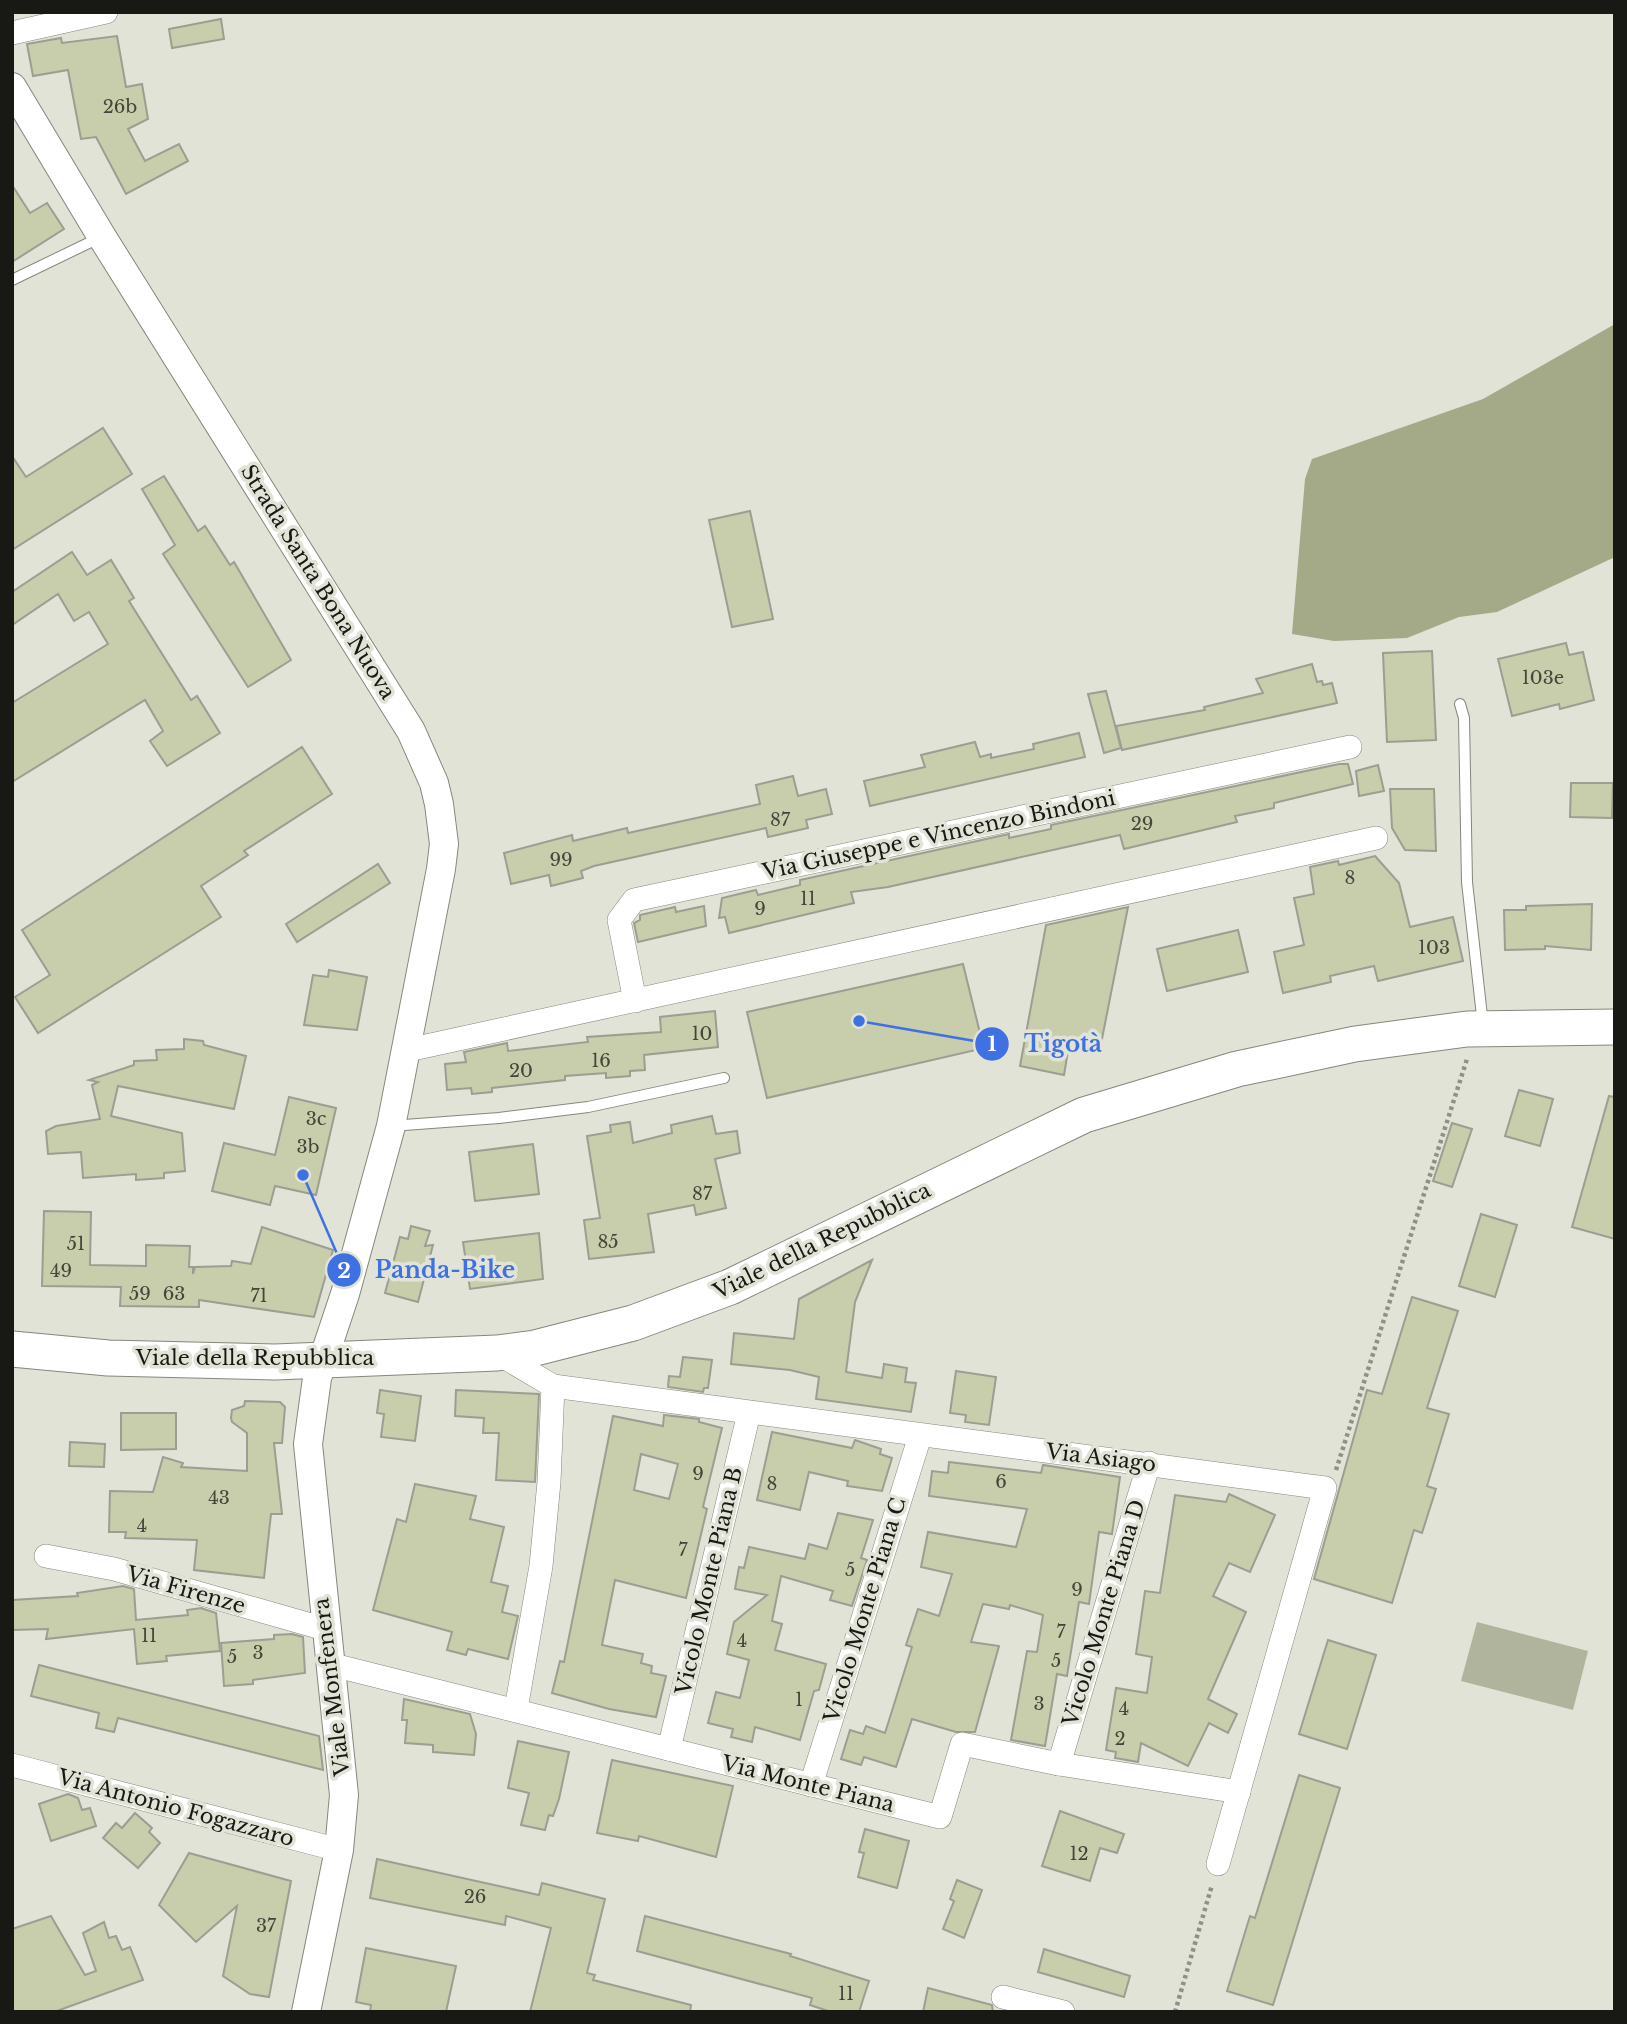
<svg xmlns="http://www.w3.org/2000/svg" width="1627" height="2024" viewBox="0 0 1627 2024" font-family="'Libre Baskerville',serif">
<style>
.green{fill:#b1b49d}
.forest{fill:#a4a988}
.building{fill:#c8cdab;stroke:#9c9e92;stroke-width:2;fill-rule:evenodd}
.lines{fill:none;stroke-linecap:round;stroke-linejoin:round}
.service-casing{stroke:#85877b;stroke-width:12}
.minor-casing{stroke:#85877b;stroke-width:24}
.tertiary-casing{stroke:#85877b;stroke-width:30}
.primary-casing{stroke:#85877b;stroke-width:37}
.path{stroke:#8f9187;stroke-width:4.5;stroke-dasharray:3.5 3.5;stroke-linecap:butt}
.service{stroke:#fff;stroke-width:10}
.minor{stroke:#fff;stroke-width:23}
.tertiary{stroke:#fff;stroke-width:28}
.primary{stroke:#fff;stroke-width:35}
.labels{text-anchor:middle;stroke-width:7;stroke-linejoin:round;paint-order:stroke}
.number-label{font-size:18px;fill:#44463a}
.street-label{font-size:21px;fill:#181915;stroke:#e1e3d6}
.leader{fill:none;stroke:#4071e2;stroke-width:2.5}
.callout-dot{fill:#4071e2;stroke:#e1e3d6;stroke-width:2.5}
.mark-label{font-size:21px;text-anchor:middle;font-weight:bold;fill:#fff}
.callout-label{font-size:23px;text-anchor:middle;font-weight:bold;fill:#4071e2;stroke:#e1e3d6;stroke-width:7;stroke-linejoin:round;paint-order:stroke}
</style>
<rect width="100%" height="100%" fill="#e1e3d6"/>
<polygon class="green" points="1477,1622 1588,1651 1573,1710 1461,1681"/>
<polygon class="forest" points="1615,324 1615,557 1497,612 1459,617 1407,638 1334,641 1292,634 1305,479 1312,459 1483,399"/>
<g class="building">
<polygon points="221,19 224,39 172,48 169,29"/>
<polygon points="117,36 126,87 142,84 148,119 128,129 145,161 179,144 188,161 126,194 96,137 81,139 68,70 33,76 27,44 61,38 62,43"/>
<polygon points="12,185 30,213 47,203 64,229 12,262"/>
<polygon points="103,428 132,474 12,550 12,456 26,477"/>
<polygon points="164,476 198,531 205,526 230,565 234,562 291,660 248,687 163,554 175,545 142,489"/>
<polygon points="750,511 773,619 732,627 709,520"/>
<polygon points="72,552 87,575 111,560 134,598 129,601 191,700 197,696 220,733 167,766 150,741 163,731 145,700 12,782 12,703 108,644 89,612 74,621 58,594 12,625 12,592"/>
<polygon points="1566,643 1569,655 1583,652 1594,700 1560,709 1559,704 1512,716 1498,659"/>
<polygon points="1432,651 1436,740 1387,742 1383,653"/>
<polygon points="1312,664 1317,682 1322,681 1323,685 1332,683 1337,703 1122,750 1116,726 1205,710 1204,707 1263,693 1256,679"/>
<polygon points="1106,691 1121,748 1104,753 1088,694"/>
<polygon points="1079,733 1085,757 870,806 864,781 925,767 921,755 975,742 980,757 991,754 991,758 1034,749 1033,744"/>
<polygon points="302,747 332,794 244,851 248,855 201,886 221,917 38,1033 15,997 50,975 22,930"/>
<polygon points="1339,764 1348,764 1353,784 1274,803 1274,808 1235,816 1237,822 1124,849 1120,835 888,887 851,892 854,903 729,933 725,917 719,918 722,898 756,890 758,895 800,885 800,880 1009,834 1009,838 1051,829 1051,825"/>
<polygon points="1378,765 1384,791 1359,796 1356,771"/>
<polygon points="793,776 798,796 826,789 832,814 806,820 808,828 768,837 766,828 594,866 581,871 583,878 551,886 549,875 511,884 504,853 572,835 573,841 627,828 628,833 760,804 756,785"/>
<polygon points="1571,783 1613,783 1612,818 1570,817"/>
<polygon points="1390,789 1434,789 1436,851 1405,850 1392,828"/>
<polygon points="1375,856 1399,883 1410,927 1453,917 1463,961 1378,981 1374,966 1330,976 1331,982 1283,993 1274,952 1304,945 1294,898 1314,894 1310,867 1338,861 1339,865"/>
<polygon points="378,864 390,883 297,942 286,924"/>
<polygon points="1592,904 1591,950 1545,946 1545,949 1505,950 1504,910 1526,910 1526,906"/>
<polygon points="704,906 706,926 638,942 634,923 640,920 640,915 675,907 676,912"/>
<polygon points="1128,907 1100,1049 1069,1045 1064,1075 1020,1066 1046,925"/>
<polygon points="1238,930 1248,972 1167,991 1157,949"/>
<polygon points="963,964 980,1033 976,1050 767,1098 747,1012"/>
<polygon points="329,970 367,977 357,1030 304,1025 313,975 328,977"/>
<polygon points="715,1011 718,1047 644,1055 645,1070 630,1071 630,1076 606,1078 606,1073 565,1076 565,1080 492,1088 492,1092 472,1094 471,1088 447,1090 445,1064 466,1062 464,1052 507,1043 508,1051 588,1042 587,1037 661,1032 660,1017"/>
<polygon points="184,1039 203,1041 204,1045 246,1056 234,1109 118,1086 111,1116 182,1133 185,1171 164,1173 164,1178 136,1180 136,1174 83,1178 81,1152 48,1154 46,1131 56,1126 100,1119 92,1085 98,1082 89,1080 134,1065 134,1061 157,1060 156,1050 184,1049"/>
<polygon points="1519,1090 1553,1099 1540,1146 1505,1136"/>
<polygon points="1609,1096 1615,1097 1615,1239 1572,1227"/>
<polygon points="289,1097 336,1108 316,1195 275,1186 270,1205 212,1191 224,1143 275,1155"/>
<polygon points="712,1116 716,1134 737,1131 740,1153 715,1159 726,1208 696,1215 694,1205 648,1214 654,1252 589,1259 584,1220 600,1218 587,1136 611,1132 610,1125 630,1122 633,1143 672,1133 671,1125"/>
<polygon points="1452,1123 1472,1129 1452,1187 1433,1181"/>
<polygon points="533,1144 539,1194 475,1201 469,1152"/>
<polygon points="44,1211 91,1212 90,1265 146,1266 146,1245 190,1246 189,1267 193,1267 193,1274 195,1267 231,1266 232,1261 251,1264 262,1227 333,1250 314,1317 199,1300 199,1307 120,1306 121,1287 42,1286"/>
<polygon points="1481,1214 1517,1225 1495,1297 1459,1286"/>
<polygon points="411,1226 430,1231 425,1246 433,1245 418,1302 385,1293 400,1237 408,1239"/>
<polygon points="539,1233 543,1279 470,1289 463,1242"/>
<polygon points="872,1260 855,1302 846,1372 882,1378 884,1364 907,1368 905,1382 916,1383 911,1412 816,1399 819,1377 790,1370 731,1364 734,1333 794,1339 799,1299"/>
<polygon points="1412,1297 1458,1311 1427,1408 1449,1414 1427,1486 1436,1489 1422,1533 1414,1530 1392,1603 1314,1579 1367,1390 1382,1394"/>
<polygon points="683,1357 712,1360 708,1388 704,1388 703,1392 668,1387 669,1376 680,1377"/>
<polygon points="956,1371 996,1377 989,1425 965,1422 966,1415 950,1413"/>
<polygon points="380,1390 421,1396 415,1441 381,1437 384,1414 377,1413"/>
<polygon points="456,1390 539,1394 535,1482 496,1480 499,1433 483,1433 484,1418 455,1416"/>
<polygon points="245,1401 280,1402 285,1407 282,1443 274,1443 282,1514 271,1514 264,1578 194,1570 197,1540 125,1538 126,1532 109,1532 110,1491 153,1492 163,1457 183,1463 181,1467 247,1471 247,1433 232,1422 231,1418 232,1410 244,1406"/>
<polygon points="121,1413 176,1413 176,1449 121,1450"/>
<path d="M 664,1415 L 699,1419 L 699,1422 L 722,1428 L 703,1507 L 707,1509 L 686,1598 L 615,1580 L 602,1645 L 643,1654 L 641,1663 L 652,1666 L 651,1673 L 666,1676 L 656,1717 L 609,1709 L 552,1693 L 560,1661 L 564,1662 L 613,1416 L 663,1426 ZM 641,1454 L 678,1464 L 669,1499 L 634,1490 Z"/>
<polygon points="772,1432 852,1448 855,1440 881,1449 880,1454 892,1458 882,1491 847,1486 848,1481 809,1472 800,1510 757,1500"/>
<polygon points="70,1442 105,1444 104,1467 69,1466"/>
<polygon points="949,1462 1041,1473 1043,1465 1120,1477 1112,1534 1099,1532 1089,1604 1079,1602 1067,1676 1057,1674 1045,1746 1011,1740 1027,1651 1037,1652 1043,1615 1010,1605 1009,1609 983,1604 971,1642 999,1646 975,1732 956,1732 912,1719 896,1767 864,1757 861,1765 841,1759 850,1730 863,1734 866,1726 885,1733 912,1647 906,1645 918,1609 939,1616 952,1574 921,1567 928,1532 1016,1547 1027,1509 929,1496 932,1471 948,1473"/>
<polygon points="415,1484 476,1496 470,1519 504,1527 491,1582 508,1586 502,1612 518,1616 508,1659 468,1649 466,1655 447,1650 452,1632 373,1610 397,1519 406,1522"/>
<polygon points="1229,1494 1275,1515 1250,1572 1229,1563 1213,1596 1246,1612 1208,1699 1237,1714 1228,1733 1209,1723 1188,1766 1141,1743 1138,1762 1115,1758 1116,1752 1106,1750 1116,1688 1147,1693 1152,1657 1136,1654 1145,1591 1160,1593 1175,1495 1226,1502"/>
<polygon points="838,1513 873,1520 861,1558 867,1560 852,1606 830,1600 833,1591 781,1576 772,1621 782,1624 775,1650 826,1664 819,1690 814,1691 800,1740 755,1727 752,1742 731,1737 733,1729 708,1723 716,1692 740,1698 749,1660 727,1654 734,1622 767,1595 735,1589 739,1567 744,1568 749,1547 805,1559 809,1544 827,1549"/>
<polygon points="123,1586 134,1589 136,1620 188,1615 187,1610 201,1608 216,1613 220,1651 166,1656 167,1661 137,1664 134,1629 46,1639 48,1629 12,1630 12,1600 78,1596 77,1593"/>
<polygon points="292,1634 303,1637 305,1673 253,1680 253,1684 224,1686 221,1643 274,1639 274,1635"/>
<polygon points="1328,1640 1376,1655 1347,1749 1299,1734"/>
<polygon points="39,1665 319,1736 323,1770 118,1718 114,1732 96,1728 99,1713 31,1696"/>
<polygon points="404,1699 470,1714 476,1734 474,1755 433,1752 433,1745 405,1743 407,1720 402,1720"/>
<polygon points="518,1741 569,1752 559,1799 553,1816 549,1815 545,1830 521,1825 529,1793 508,1788"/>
<polygon points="612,1760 733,1786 716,1857 639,1836 638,1841 597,1833"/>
<polygon points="1299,1775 1340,1788 1273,2005 1227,1991 1250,1916 1255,1918"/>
<polygon points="68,1794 78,1798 82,1810 90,1808 96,1826 51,1841 39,1804"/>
<polygon points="1060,1811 1124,1834 1117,1853 1100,1848 1090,1881 1042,1866"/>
<polygon points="135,1813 152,1828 149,1832 160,1843 138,1868 103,1838 116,1823 122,1828"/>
<polygon points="865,1829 909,1841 897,1888 858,1877 864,1853 859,1852"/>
<polygon points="189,1853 291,1881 269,1997 250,1994 223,1976 237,1906 196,1942 159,1905"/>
<polygon points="377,1859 539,1895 542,1883 605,1899 587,1973 595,1975 593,1980 691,2005 690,2012 530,2012 551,1928 506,1916 505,1925 370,1898"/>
<polygon points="957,1880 982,1890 964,1938 943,1929 954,1901 950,1899"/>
<polygon points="51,1916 85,1975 96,1971 83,1933 104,1922 109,1938 116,1936 122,1950 130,1947 143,1980 54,2012 12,2012 12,1929"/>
<polygon points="645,1916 791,1954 790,1956 869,1981 859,2012 831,2012 810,2005 812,1998 637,1951"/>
<polygon points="366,1948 456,1966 446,2012 370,2012 371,2005 356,2002"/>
<polygon points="1044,1949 1130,1976 1124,1997 1038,1972"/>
<polygon points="928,1988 992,2005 993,2012 923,2012"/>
</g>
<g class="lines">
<g class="service-casing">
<g id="service">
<polyline points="12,280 101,237"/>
<polyline points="1460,704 1464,718 1467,882 1483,1025"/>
<polyline points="391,1126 499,1118 588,1107 724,1078"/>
</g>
</g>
<g class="minor-casing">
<g id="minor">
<polyline points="12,33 106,12"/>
<polyline points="635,1001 619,920 634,900 1350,747"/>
<polyline points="408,1050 1376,838"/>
<polyline points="497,1353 553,1386 1325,1488 1218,1864"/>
<polyline points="46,1556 114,1569 325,1629"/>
<polyline points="329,1664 940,1817 962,1744 1059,1764 1239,1792"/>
<polyline points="516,1709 541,1566 549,1482 553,1386"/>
<polyline points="669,1749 749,1413"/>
<polyline points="1059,1764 1149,1463"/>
<polyline points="12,1765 339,1850"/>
<polyline points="811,1785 920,1436"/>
<polyline points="1003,1997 1063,2012"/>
</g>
</g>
<g class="tertiary-casing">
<polyline id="tertiary" points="12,87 102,237 411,731 434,783 439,804 444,844 441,869 391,1126 345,1294 317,1378 308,1444 344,1795 339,1850 306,2012"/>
</g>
<g class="primary-casing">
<polyline id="primary" points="12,1349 108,1358 275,1362 497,1353 535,1348 633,1323 730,1287 1084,1115 1237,1069 1355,1044 1467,1029 1615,1027"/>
</g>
<g class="path">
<polyline points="1336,1470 1467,1059"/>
<polyline points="1175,2012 1212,1885"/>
</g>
<use href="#service" class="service"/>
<use href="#minor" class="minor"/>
<use href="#tertiary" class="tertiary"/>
<use href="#primary" class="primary"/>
</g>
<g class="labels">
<g class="number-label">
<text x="120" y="113">26b</text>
<text x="1543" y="684">103e</text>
<text x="780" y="826">87</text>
<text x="1142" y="830">29</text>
<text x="561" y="866">99</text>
<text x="1350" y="884">8</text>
<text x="808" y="905">11</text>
<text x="760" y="915">9</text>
<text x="1434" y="954">103</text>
<text x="702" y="1040">10</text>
<text x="601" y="1067">16</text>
<text x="521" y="1077">20</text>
<text x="316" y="1125">3c</text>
<text x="308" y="1153">3b</text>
<text x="702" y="1200">87</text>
<text x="608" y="1248">85</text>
<text x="76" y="1250">51</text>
<text x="61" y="1277">49</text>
<text x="140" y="1300">59</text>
<text x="174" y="1300">63</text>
<text x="259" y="1302">71</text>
<text x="698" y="1480">9</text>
<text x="1001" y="1488">6</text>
<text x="772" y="1490">8</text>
<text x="219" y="1504">43</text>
<text x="142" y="1532">4</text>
<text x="683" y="1556">7</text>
<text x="850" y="1576">5</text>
<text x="1077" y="1596">9</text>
<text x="1061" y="1638">7</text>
<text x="149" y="1642">11</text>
<text x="742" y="1647">4</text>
<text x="258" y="1659">3</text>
<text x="232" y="1663">5</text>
<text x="1056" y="1667">5</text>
<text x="799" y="1706">1</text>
<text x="1039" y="1710">3</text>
<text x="1124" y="1715">4</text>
<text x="1120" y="1745">2</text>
<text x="1079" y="1860">12</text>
<text x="475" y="1903">26</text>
<text x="266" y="1932">37</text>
<text x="846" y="2000">11</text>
</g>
<g class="street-label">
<text transform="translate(318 582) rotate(58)" y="7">Strada Santa Bona Nuova</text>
<text transform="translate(939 835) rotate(-12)" y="7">Via Giuseppe e Vincenzo Bindoni</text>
<text transform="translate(822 1241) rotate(-26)" y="7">Viale della Repubblica</text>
<text x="255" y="1365">Viale della Repubblica</text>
<text transform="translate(1101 1458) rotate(7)" y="7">Via Asiago</text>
<text transform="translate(709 1581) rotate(-77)" y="7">Vicolo Monte Piana B</text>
<text transform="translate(186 1590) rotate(16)" y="7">Via Firenze</text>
<text transform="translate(865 1610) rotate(-73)" y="7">Vicolo Monte Piana C</text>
<text transform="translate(1104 1613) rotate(-73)" y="7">Vicolo Monte Piana D</text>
<text transform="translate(332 1687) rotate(-97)" y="7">Viale Monfenera</text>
<text transform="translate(808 1784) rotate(14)" y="7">Via Monte Piana</text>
<text transform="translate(176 1808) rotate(15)" y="7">Via Antonio Fogazzaro</text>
</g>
</g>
<path class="leader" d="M859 1021L992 1044M303 1175L344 1270"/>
<g class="callout-dot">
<circle cx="859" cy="1021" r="7"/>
<circle cx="303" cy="1175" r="7"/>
<circle cx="992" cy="1044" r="18"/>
<circle cx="344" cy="1270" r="18"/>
</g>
<g class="mark-label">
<text x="992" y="1051">1</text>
<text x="344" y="1278">2</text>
</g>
<g class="callout-label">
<text x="1063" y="1052">Tigotà</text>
<text x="445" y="1278">Panda-Bike</text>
</g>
<rect width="1627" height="2024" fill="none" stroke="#181915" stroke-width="28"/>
</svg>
